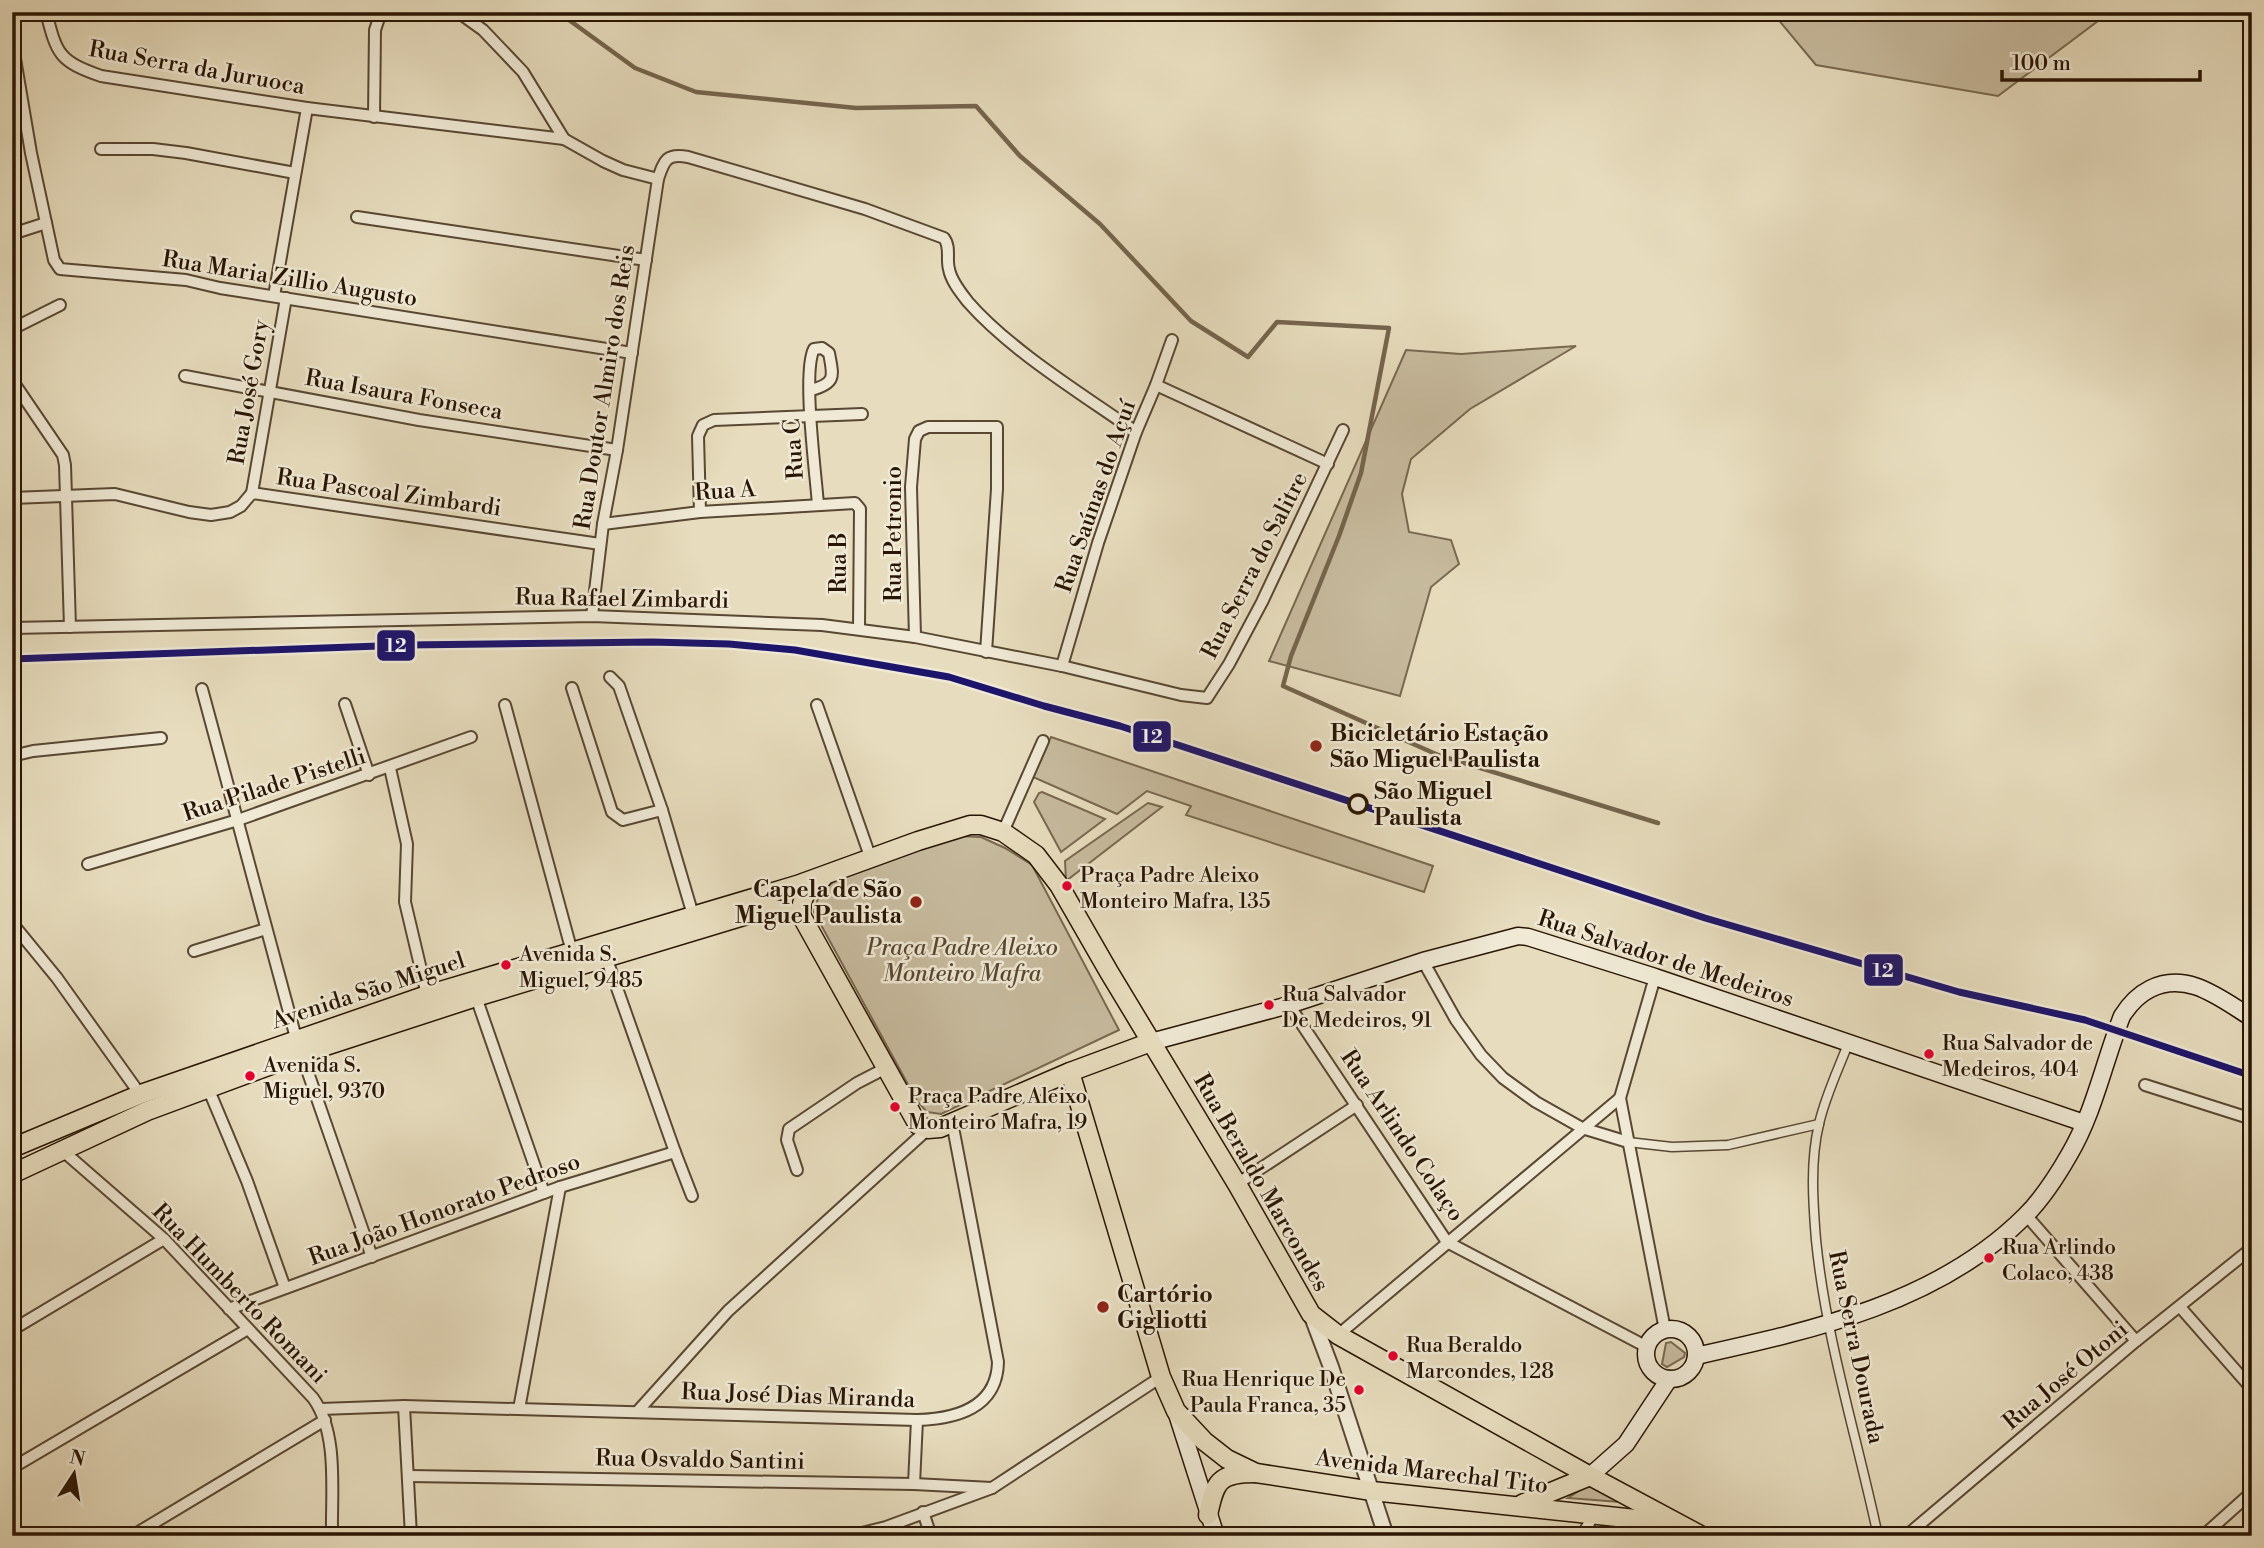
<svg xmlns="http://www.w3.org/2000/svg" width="2264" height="1548" viewBox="0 0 2264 1548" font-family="'Libre Bodoni',serif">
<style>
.green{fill:#c7bb9e;stroke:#786850;stroke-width:2}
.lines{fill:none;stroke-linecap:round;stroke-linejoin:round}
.stream{stroke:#74644d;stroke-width:4.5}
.pedestrian-casing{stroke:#584732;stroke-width:11}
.minor-casing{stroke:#584732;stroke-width:14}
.tertiary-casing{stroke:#584732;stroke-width:18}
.secondary-casing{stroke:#291503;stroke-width:19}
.primary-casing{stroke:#291503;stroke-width:21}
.pedestrian{stroke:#efe9d5;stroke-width:8}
.minor{stroke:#efe9d5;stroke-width:10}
.tertiary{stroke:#efe9d5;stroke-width:14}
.secondary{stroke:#efe9d5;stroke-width:16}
.primary{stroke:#e7ddbe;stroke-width:18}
.rail-1-casing{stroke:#efe9d5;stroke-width:12}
.rail-1{stroke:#1c146b;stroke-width:7}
.poi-dot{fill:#8f2418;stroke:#efe9d5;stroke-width:2.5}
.stop-dot{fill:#efe9d5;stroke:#291503;stroke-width:3.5}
.bus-dot{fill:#e4002b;stroke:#efe9d5;stroke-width:2.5}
.labels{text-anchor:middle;stroke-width:5;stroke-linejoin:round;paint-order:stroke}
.bus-label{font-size:21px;fill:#291503;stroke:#efe9d5;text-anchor:start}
.street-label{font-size:23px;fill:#291503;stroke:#efe9d5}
.poi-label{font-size:23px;font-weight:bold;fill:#291503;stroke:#efe9d5;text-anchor:start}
.stop-label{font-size:23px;font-weight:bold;fill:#291503;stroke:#efe9d5;text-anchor:start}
.park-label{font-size:23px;font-style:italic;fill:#584732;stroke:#efe9d5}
.line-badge{stroke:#efe9d5;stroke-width:2.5}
.badge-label{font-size:19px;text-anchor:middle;font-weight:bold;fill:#fff}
</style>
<rect width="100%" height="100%" fill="#e7ddbe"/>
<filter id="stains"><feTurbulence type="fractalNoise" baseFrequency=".00286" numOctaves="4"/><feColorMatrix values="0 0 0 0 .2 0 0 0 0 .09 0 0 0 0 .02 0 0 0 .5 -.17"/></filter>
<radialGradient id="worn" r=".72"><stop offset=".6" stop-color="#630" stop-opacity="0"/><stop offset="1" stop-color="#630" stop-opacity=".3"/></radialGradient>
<g class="green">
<polygon points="1772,12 2110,12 1998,96 1816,65"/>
<polygon points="1576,346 1470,409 1411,459 1402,494 1409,532 1451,540 1459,564 1431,587 1400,696 1269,661 1406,350 1461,354"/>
<polygon points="1051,737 1433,866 1424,892 1186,815 1191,806 1147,791 1117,814 1033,777"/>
<polygon points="1042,792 1105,819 1061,852 1034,802 1039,793"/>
<polygon points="1148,803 1162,807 1066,881 1065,861"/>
<path d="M 958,836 L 981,837 L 1005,848 L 1032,865 L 1119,1030 L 941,1114 L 927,1112 L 917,1101 L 814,912 C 817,895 824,888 838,879 Z"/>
<polygon points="1671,1342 1685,1353 1684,1357 1667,1367 1662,1364 1666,1343"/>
<polygon points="1591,1483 1620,1502 1568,1498"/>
</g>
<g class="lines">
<polyline class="stream" points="558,12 635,68 696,92 856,108 976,106 1020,156 1100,224 1191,321 1248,357 1277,322 1389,328 1361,473 1339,536 1291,656 1283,686 1438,755 1658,823"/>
<g class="pedestrian-casing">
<g id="pedestrian">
<path d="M 1848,1044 C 1838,1070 1825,1097 1819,1124 C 1810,1161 1813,1202 1816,1240 C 1826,1340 1857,1437 1878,1536"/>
<polyline points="1628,1142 1672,1147 1728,1145 1819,1124"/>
</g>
</g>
<g class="minor-casing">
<g id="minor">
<path d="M 46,12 C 57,55 59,61 101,76 L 307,108 L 564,139 L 603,161 L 623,170 L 658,179"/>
<polyline points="458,12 483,30 523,72 564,139"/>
<polyline points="12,16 43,12"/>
<polyline points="12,41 31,153 54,260 60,269 186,280 220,288 632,353"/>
<polyline points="374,117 375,30 379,18 386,12"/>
<polyline points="101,149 153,149 186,153 295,173"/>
<polyline points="357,217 646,260"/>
<polyline points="12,234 46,223"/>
<polyline points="274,296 307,108"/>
<polyline points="12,329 60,305"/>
<polyline points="185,376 419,420 617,450"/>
<polyline points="12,380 63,455 65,465 70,627"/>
<polyline points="1156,385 1328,464"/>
<path d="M 811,390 C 837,383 833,376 829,353 L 822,348 L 814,349 C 802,372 816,475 818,505"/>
<polyline points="252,493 286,298"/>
<polyline points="12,498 115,494 189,512 211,515 230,512 241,506 252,493 600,544"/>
<polyline points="700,512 698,436 703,425 714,420 862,414"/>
<polyline points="603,524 700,512 855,503 860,509 859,628"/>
<path d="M 592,616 L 603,524 L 617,450 L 658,179 C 664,160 667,153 688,157 L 865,209 L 944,238 C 951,247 946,259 949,269 C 951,281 961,293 968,302 C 1011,351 1082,394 1136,432"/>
<polyline points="12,628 592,616 822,625 915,637 1062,666 1181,695 1207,698 1229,664 1262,602 1343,430"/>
<polyline points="915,637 911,487 915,439 919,431 928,427 997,427 997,489 986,652"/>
<polyline points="1062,666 1098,543 1136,432 1156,385 1172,340"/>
<polyline points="610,677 619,686 662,810 693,915"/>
<polyline points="572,688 612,812 623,820 662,810"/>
<polyline points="202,689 296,1038 372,1257"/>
<polyline points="345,704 369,775"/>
<polyline points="505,705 572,952"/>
<polyline points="817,705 871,859"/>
<polyline points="12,756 33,751 161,738"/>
<polyline points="390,768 407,844 405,902 427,995"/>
<polyline points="1003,832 1043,741"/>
<polyline points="88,864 238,820 471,737"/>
<polyline points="12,923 57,978 142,1097"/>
<polyline points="194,951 266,929"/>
<polyline points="606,957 675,1152 692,1196"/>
<polyline points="1423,961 1456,1020 1481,1055 1503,1078 1536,1102 1582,1128 1628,1142"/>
<polyline points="1655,977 1620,1098 1665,1330"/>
<polyline points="476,997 544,1193"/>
<polyline points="1289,1005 1447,1242 1647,1347"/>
<polyline points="2145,1085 2252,1119"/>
<polyline points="208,1088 247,1181 285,1288"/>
<path d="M 63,1151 L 164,1239 L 313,1398 C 339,1434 331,1493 332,1536"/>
<polyline points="797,1170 787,1140 789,1129 857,1083 886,1068"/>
<polyline points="1237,1184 1357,1105"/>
<polyline points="2026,1215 2136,1341"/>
<polyline points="2180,1307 2252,1389"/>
<polyline points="229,1309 560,1187 675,1152"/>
<polyline points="12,1330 164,1239"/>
<polyline points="1338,1335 1620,1098"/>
<polyline points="404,1406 411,1536"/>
<path d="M 321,1409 L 404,1406 L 917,1420 C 956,1419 997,1408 998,1362 L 952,1122"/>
<polyline points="519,1409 560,1187"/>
<polyline points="637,1412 728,1311 928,1129"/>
<polyline points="12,1468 248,1329"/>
<polyline points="408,1476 914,1484 992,1488"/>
<polyline points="914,1484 917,1420"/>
<polyline points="923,1512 931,1536"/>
<polyline points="132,1536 325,1420"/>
<polyline points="850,1536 886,1527 992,1488 1161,1377"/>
<polyline points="1582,1536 1593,1516"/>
<polyline points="1906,1536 2136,1341 2252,1248"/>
<polyline points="2203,1536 2252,1492"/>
</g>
</g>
<g class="tertiary-casing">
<polyline id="tertiary" points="1311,1314 1331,1367 1386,1536"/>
</g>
<g class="secondary-casing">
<g id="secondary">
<polyline points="1151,1042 1289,1005 1423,961 1518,936 1528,937 1655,977 2084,1123"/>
<circle cx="1671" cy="1354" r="25"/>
<path d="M 1696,1356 C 1813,1330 1938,1303 2025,1216 C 2042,1199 2057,1176 2069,1155 C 2094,1113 2104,1062 2122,1016 C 2129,1005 2138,995 2150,989 C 2187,970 2221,999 2252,1018"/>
<polyline points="1176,1411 1216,1536"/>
<polyline points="1590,1476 1626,1444 1669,1379"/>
</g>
</g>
<g class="primary-casing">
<g id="primary">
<path d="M 822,879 C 807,888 801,897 801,915 L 918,1125 L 928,1129 L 940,1128 L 1070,1072 L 1151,1042"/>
<polyline points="1070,1072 1161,1377 1176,1411 1204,1441 1227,1459 1256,1473 1372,1491 1673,1523"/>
<polyline points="12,1148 141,1094 427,995 797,885 918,841 970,825 981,825 1003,832 1036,855 1059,885 1109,972 1237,1184 1311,1314 1338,1335 1590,1476 1702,1536"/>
<polyline points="12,1174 147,1111 301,1054 476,997 754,913 775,909 801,915"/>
<polyline points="1522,1504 1590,1476"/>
<path d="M 1208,1515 C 1215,1482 1218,1473 1255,1473"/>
</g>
</g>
<use href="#pedestrian" class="pedestrian"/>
<use href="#minor" class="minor"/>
<use href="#tertiary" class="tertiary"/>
<use href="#secondary" class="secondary"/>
<use href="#primary" class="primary"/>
<g class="rail-1-casing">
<polyline id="rail-1" points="12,659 407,645 652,642 729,644 795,650 949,677 1044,706 1120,726 1705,918 1959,992 2085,1020 2252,1076"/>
</g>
<use href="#rail-1" class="rail-1"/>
</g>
<g class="poi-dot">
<circle cx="1316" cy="746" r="7"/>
<circle cx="916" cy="902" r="7"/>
<circle cx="1103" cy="1307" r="7"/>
</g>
<circle class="stop-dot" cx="1358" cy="804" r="9"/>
<g class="bus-dot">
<circle cx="1067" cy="886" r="6"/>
<circle cx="506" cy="965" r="6"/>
<circle cx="1269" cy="1005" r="6"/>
<circle cx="1929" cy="1054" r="6"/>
<circle cx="250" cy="1076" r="6"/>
<circle cx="895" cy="1107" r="6"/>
<circle cx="1989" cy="1258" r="6"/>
<circle cx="1393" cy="1356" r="6"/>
<circle cx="1359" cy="1390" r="6"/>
</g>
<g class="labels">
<g class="bus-label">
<text x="1080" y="882">Praça Padre Aleixo<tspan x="1080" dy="26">Monteiro Mafra, 135</tspan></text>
<text x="519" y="961">Avenida S.<tspan x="519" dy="26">Miguel, 9485</tspan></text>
<text x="1282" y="1001">Rua Salvador<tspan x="1282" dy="26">De Medeiros, 91</tspan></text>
<text x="1942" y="1050">Rua Salvador de<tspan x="1942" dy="26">Medeiros, 404</tspan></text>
<text x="263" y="1072">Avenida S.<tspan x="263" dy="26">Miguel, 9370</tspan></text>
<text x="908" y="1103">Praça Padre Aleixo<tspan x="908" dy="26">Monteiro Mafra, 19</tspan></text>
<text x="2002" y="1254">Rua Arlindo<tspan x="2002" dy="26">Colaco, 438</tspan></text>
<text x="1406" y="1352">Rua Beraldo<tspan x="1406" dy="26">Marcondes, 128</tspan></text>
<text x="1346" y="1386" text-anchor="end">Rua Henrique De<tspan x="1346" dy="26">Paula Franca, 35</tspan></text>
</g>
<g class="street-label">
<text transform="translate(197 67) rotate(10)" y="8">Rua Serra da Juruoca</text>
<text transform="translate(290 278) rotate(9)" y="8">Rua Maria Zillio Augusto</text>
<text transform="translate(604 387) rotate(-81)" y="8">Rua Doutor Almiro dos Reis</text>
<text transform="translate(248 392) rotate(-80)" y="8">Rua José Gory</text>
<text transform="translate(404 394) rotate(10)" y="8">Rua Isaura Fonseca</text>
<text transform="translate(793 449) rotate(-94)" y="8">Rua C</text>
<text transform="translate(725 490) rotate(-4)" y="8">Rua A</text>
<text transform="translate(389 492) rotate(8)" y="8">Rua Pascoal Zimbardi</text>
<text transform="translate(1095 496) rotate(-71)" y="8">Rua Saúnas do Açuí</text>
<text transform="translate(893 534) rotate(-90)" y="8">Rua Petronio</text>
<text transform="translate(838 563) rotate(-90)" y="8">Rua B</text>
<text transform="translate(1254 565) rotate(-63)" y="8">Rua Serra do Salitre</text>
<text transform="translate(622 598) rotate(1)" y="8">Rua Rafael Zimbardi</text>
<text transform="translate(274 784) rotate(-18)" y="8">Rua Pilade Pistelli</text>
<text transform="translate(1666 958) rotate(18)" y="8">Rua Salvador de Medeiros</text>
<text transform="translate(368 990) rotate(-18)" y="8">Avenida São Miguel</text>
<text transform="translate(1403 1135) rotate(56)" y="8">Rua Arlindo Colaço</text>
<text transform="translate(1262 1182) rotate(60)" y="8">Rua Beraldo Marcondes</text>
<text transform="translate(444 1209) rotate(-20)" y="8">Rua João Honorato Pedroso</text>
<text transform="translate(240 1293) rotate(46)" y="8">Rua Humberto Romani</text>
<text transform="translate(1857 1347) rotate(78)" y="8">Rua Serra Dourada</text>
<text transform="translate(2065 1375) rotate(-40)" y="8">Rua José Otoni</text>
<text transform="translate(798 1395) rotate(2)" y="8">Rua José Dias Miranda</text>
<text transform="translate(700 1459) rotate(1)" y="8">Rua Osvaldo Santini</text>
<text transform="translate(1432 1471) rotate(7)" y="8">Avenida Marechal Tito</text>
</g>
<g class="poi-label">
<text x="1330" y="741">Bicicletário Estação<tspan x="1330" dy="26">São Miguel Paulista</tspan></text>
<text x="902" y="897" text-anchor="end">Capela de São<tspan x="902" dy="26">Miguel Paulista</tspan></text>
<text x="1117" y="1302">Cartório<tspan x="1117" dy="26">Gigliotti</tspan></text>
</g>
<g class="stop-label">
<text x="1374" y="799">São Miguel<tspan x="1374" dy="26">Paulista</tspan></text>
</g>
<g class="park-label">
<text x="962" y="955">Praça Padre Aleixo<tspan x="962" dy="26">Monteiro Mafra</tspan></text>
</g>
</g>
<g class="line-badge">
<rect x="376" y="629" width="40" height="33" rx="7" fill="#1c146b"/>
<rect x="1132" y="720" width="40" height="33" rx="7" fill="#1c146b"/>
<rect x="1863" y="953" width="41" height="34" rx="7" fill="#1c146b"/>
</g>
<g class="badge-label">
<text x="396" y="652">12</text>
<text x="1152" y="743">12</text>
<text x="1883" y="977">12</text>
</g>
<rect width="2264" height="1548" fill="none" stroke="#e7ddbe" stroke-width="42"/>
<rect x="14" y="14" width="2236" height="1520" fill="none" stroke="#291503" stroke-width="3.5"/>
<rect x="21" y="21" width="2222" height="1506" fill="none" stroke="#291503" stroke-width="2"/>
<g transform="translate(74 1474) rotate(12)" stroke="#efe9d5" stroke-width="5" paint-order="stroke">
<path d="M0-5L12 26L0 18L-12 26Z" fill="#291503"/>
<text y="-10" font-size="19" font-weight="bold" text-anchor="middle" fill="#291503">N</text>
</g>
<path d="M2002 70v10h198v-10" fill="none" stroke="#291503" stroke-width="3.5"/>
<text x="2012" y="70" font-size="21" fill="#291503" stroke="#efe9d5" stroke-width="5" paint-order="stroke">100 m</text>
<rect width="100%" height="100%" filter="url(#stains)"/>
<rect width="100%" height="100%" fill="url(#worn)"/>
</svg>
